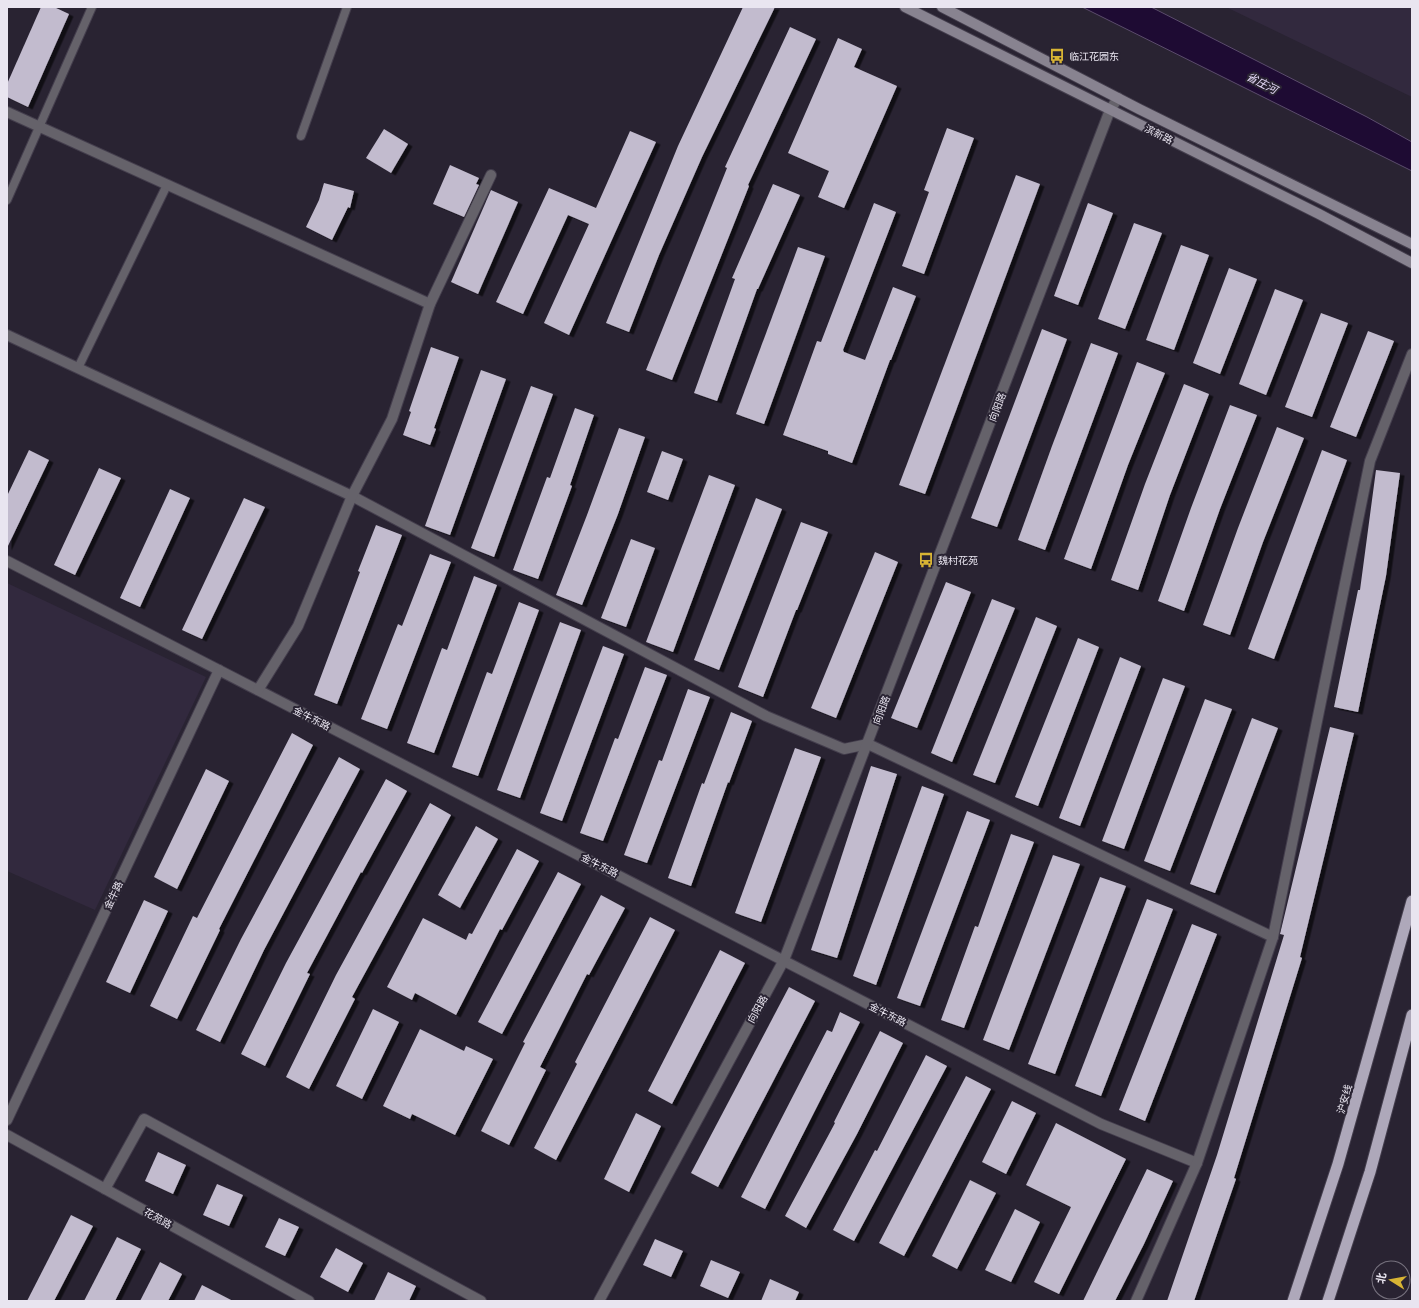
<svg xmlns="http://www.w3.org/2000/svg" width="1419" height="1308" viewBox="0 0 1419 1308" font-family="Arial,'Noto Sans SC',sans-serif">
<style>
.built{fill:#32293e}
.water{fill:#1e0b33;stroke:#5b4c6c}
.building{fill:#c2bbce;filter:url(#shadow)}
.lines{fill:none;stroke-linecap:round;stroke-linejoin:round}
.service-casing{stroke:#443e4d;stroke-width:10}
.minor-casing{stroke:#443e4d;stroke-width:12}
.tertiary-casing{stroke:#443e4d;stroke-width:12}
.secondary-casing{stroke:#443e4d;stroke-width:12}
.trunk-casing{stroke:#443e4d;stroke-width:13}
.service{stroke:#65626a;stroke-width:8}
.minor{stroke:#65626a;stroke-width:10}
.tertiary{stroke:#65626a;stroke-width:10}
.secondary{stroke:#888390;stroke-width:10}
.trunk{stroke:#aea8ba;stroke-width:11}
.labels{text-anchor:middle;stroke-width:4;stroke-linejoin:round;paint-order:stroke}
.poi-label{font-size:10px;fill:#e9e5f0;stroke:#292332;text-anchor:start}
.street-label{font-size:10px;fill:#e9e5f0;stroke:#292332}
.water-label{font-size:11px;font-style:italic;fill:#e8ddfb;stroke:#292332}
</style>
<defs>
<filter id="shadow"><feDropShadow dx="4.5" dy="2.5" stdDeviation="0" flood-color="#0009"/></filter>
</defs>
<rect width="100%" height="100%" fill="#292332"/>
<g class="built">
<polygon points="1226,7 1412,7 1412,97"/>
<polygon points="7,583 206,677 95,910 7,871"/>
</g>
<polygon class="water" points="1082,7 1151,7 1367,117 1412,142 1412,171"/>
<g class="building">
<polygon points="41,7 54,7 69,14 28,107 7,97 7,84"/>
<polygon points="743,7 775,7 702,157 659,255 629,332 606,323 678,146"/>
<polygon points="790,27 816,39 748,185 749,186 672,380 646,370 727,168 725,167"/>
<polygon points="838,38 862,49 854,67 897,86 844,208 818,197 829,171 788,153"/>
<polygon points="947,128 974,138 924,274 902,266 929,192 924,190"/>
<polygon points="384,129 408,144 391,173 366,158"/>
<polygon points="630,131 656,142 569,335 544,323 589,224 568,215 523,314 496,302 549,188 596,208"/>
<polygon points="450,165 479,178 476,184 479,185 464,217 433,204"/>
<polygon points="1016,175 1040,184 925,494 899,485"/>
<polygon points="324,183 354,191 350,208 348,207 332,240 306,227 319,200"/>
<polygon points="773,184 800,195 758,289 757,289 717,401 694,393 735,279 732,278"/>
<polygon points="491,190 518,202 478,294 451,282"/>
<polygon points="874,203 896,212 843,350 844,352 865,360 893,287 916,296 891,360 890,360 852,463 828,454 828,451 783,435 817,341 821,342"/>
<polygon points="1088,203 1113,213 1078,305 1054,296"/>
<polygon points="1134,223 1162,233 1125,329 1098,319"/>
<polygon points="1181,245 1209,255 1174,350 1146,340"/>
<polygon points="798,247 825,256 764,424 736,414"/>
<polygon points="1229,268 1257,279 1220,374 1193,363"/>
<polygon points="1275,289 1303,300 1266,395 1239,384"/>
<polygon points="1321,313 1348,323 1312,417 1285,407"/>
<polygon points="1042,329 1067,339 997,527 971,518"/>
<polygon points="1368,331 1394,341 1356,437 1330,427"/>
<polygon points="1091,343 1118,353 1045,550 1018,540 1052,446"/>
<polygon points="431,347 459,357 434,428 436,429 430,445 403,435 411,412 409,411"/>
<polygon points="1137,362 1165,373 1128,465 1091,569 1064,559"/>
<polygon points="481,370 506,379 450,535 425,526"/>
<polygon points="1184,384 1209,394 1170,495 1138,590 1111,580 1145,484"/>
<polygon points="531,386 553,394 494,557 471,548"/>
<polygon points="1230,405 1257,415 1220,509 1184,611 1158,601 1191,508"/>
<polygon points="575,408 594,415 570,485 572,486 538,579 513,570 547,477 550,478"/>
<polygon points="1277,427 1304,438 1263,542 1230,635 1203,625 1238,528"/>
<polygon points="619,428 645,437 618,514 582,605 556,595 587,515"/>
<polygon points="29,450 49,460 7,548 7,496"/>
<polygon points="1322,450 1347,460 1274,659 1248,649"/>
<polygon points="662,451 683,459 668,500 647,492"/>
<polygon points="99,468 121,478 75,575 54,565"/>
<polygon points="1376,470 1400,473 1386,576 1358,712 1334,707 1358,590 1360,590"/>
<polygon points="709,475 735,485 673,652 646,642"/>
<polygon points="170,489 190,498 140,607 120,598"/>
<polygon points="244,498 265,507 202,639 182,630"/>
<polygon points="756,498 782,509 719,670 694,660"/>
<polygon points="801,522 828,532 797,610 796,610 763,697 738,687"/>
<polygon points="376,525 402,535 337,704 314,695 360,572 358,571"/>
<polygon points="631,539 655,548 626,627 601,618"/>
<polygon points="875,552 898,562 836,718 811,708"/>
<polygon points="430,554 451,562 387,729 361,719 398,624 402,626"/>
<polygon points="474,576 497,585 434,753 407,743 442,648 447,650"/>
<polygon points="946,582 971,592 917,728 891,718"/>
<polygon points="992,599 1015,608 952,762 931,753"/>
<polygon points="519,602 539,610 478,776 452,767 487,672 492,674"/>
<polygon points="1036,617 1057,626 995,783 973,775"/>
<polygon points="560,622 581,630 520,798 497,790"/>
<polygon points="1078,638 1099,647 1038,806 1015,797"/>
<polygon points="603,646 624,654 562,821 540,813"/>
<polygon points="1120,657 1141,666 1080,826 1059,818"/>
<polygon points="645,667 667,675 603,841 580,833 615,738 618,739"/>
<polygon points="1163,678 1185,686 1124,849 1102,841"/>
<polygon points="688,689 710,697 647,863 624,855 659,760 662,761"/>
<polygon points="1205,699 1232,709 1170,871 1144,861"/>
<polygon points="731,712 752,721 729,783 728,782 691,886 668,878 702,783 704,784"/>
<polygon points="1252,718 1278,728 1215,893 1190,884"/>
<polygon points="1330,727 1354,733 1300,957 1302,958 1234,1178 1236,1179 1194,1301 1167,1301 1217,1155 1284,935 1280,934"/>
<polygon points="292,733 313,745 219,929 220,930 177,1019 150,1006 193,916 197,918"/>
<polygon points="795,748 821,757 761,922 735,913"/>
<polygon points="339,757 360,769 264,950 220,1042 196,1030 241,939"/>
<polygon points="871,766 897,774 837,958 811,950"/>
<polygon points="206,769 229,781 177,889 154,877"/>
<polygon points="386,779 407,791 362,873 361,872 307,973 310,974 265,1066 241,1054 286,963"/>
<polygon points="922,786 944,794 876,985 853,976"/>
<polygon points="430,803 451,815 352,997 355,999 309,1089 286,1077 336,975"/>
<polygon points="967,811 990,820 920,1006 897,998"/>
<polygon points="476,826 498,839 460,908 438,895"/>
<polygon points="1011,834 1034,842 964,1028 941,1020 975,926 978,927"/>
<polygon points="517,849 539,861 502,930 500,929 456,1015 415,993 412,1000 387,987 423,918 466,940 469,933 472,934"/>
<polygon points="1053,855 1080,864 1009,1050 983,1040"/>
<polygon points="558,872 581,884 502,1034 478,1022"/>
<polygon points="1100,877 1126,886 1055,1074 1028,1064"/>
<polygon points="601,895 625,908 589,975 587,974 540,1067 546,1070 509,1145 481,1131 525,1043 523,1042"/>
<polygon points="1147,899 1173,909 1101,1096 1075,1086"/>
<polygon points="144,900 168,911 130,993 106,982"/>
<polygon points="650,917 675,930 556,1160 534,1148 577,1064 575,1062"/>
<polygon points="1192,924 1217,934 1145,1121 1119,1110"/>
<polygon points="720,950 745,963 672,1104 648,1091"/>
<polygon points="789,987 815,1001 718,1187 691,1173"/>
<polygon points="373,1009 399,1022 362,1099 336,1086"/>
<polygon points="840,1012 860,1022 765,1209 741,1197 827,1030 832,1032"/>
<polygon points="420,1029 464,1051 466,1046 493,1059 455,1135 412,1114 410,1119 383,1106"/>
<polygon points="880,1031 903,1043 857,1134 806,1228 785,1216 835,1123 834,1122"/>
<polygon points="926,1055 947,1066 854,1241 833,1230 875,1150 877,1151"/>
<polygon points="966,1076 991,1089 904,1256 879,1243"/>
<polygon points="1012,1101 1036,1113 1006,1174 982,1162"/>
<polygon points="636,1113 661,1126 629,1192 604,1179"/>
<polygon points="1056,1123 1126,1159 1059,1294 1034,1282 1071,1207 1026,1185"/>
<polygon points="158,1152 186,1165 173,1194 145,1181"/>
<polygon points="1147,1169 1173,1181 1144,1244 1115,1301 1083,1301"/>
<polygon points="970,1180 996,1193 957,1269 932,1256"/>
<polygon points="217,1184 243,1195 229,1226 203,1215"/>
<polygon points="1015,1209 1040,1222 1011,1282 985,1270"/>
<polygon points="71,1215 93,1226 54,1301 27,1301"/>
<polygon points="279,1218 299,1227 285,1256 265,1247"/>
<polygon points="117,1237 141,1249 115,1301 84,1301"/>
<polygon points="655,1239 683,1251 671,1277 643,1265"/>
<polygon points="336,1248 363,1263 348,1292 320,1277"/>
<polygon points="711,1260 740,1272 728,1298 700,1286"/>
<polygon points="160,1262 182,1274 168,1301 140,1301"/>
<polygon points="388,1272 416,1286 409,1301 374,1301"/>
<polygon points="770,1279 799,1292 795,1301 761,1301"/>
<polygon points="202,1285 233,1301 194,1301"/>
</g>
<g class="lines">
<g class="service-casing">
<g id="service">
<polyline points="301,136 347,7"/>
<polyline points="7,200 92,7"/>
<polyline points="78,368 167,185"/>
</g>
</g>
<g class="minor-casing">
<g id="minor">
<polyline points="7,112 430,304"/>
<polyline points="7,335 352,496 766,716 844,749 868,744 1273,937"/>
<polyline points="7,561 1101,1124 1197,1163"/>
<polyline points="258,690 298,626 352,496 392,419 430,304 491,175"/>
<polyline points="7,1120 219,670"/>
<polyline points="7,1135 309,1301"/>
<polyline points="105,1189 144,1119 481,1301"/>
<polyline points="1136,1301 1197,1163 1273,937 1370,461 1412,354"/>
</g>
</g>
<g class="tertiary-casing">
<polyline id="tertiary" points="599,1301 784,960 1110,110 1118,98"/>
</g>
<g class="secondary-casing">
<g id="secondary">
<polyline points="905,7 1319,214 1412,263"/>
<polyline points="942,7 1139,109 1412,244"/>
</g>
</g>
<g class="trunk-casing">
<g id="trunk">
<polyline points="1293,1301 1338,1164 1412,901"/>
<polyline points="1328,1301 1370,1172 1412,1015"/>
</g>
</g>
<use href="#service" class="service"/>
<use href="#minor" class="minor"/>
<use href="#tertiary" class="tertiary"/>
<use href="#secondary" class="secondary"/>
<use href="#trunk" class="trunk"/>
</g>
<defs>
<g id="bus-bare" transform="scale(1.2)"><path d="M-5-6H5V4H4V6H2V4H-2V6H-4V4H-5ZM-3.5-4V0h7V-4ZM-3.5 1.2v1.5H-2V1.2ZM2 1.2v1.5H3.5V1.2Z" fill="#d8b434" stroke="#292332" stroke-width="2.5" paint-order="stroke"/></g>
</defs>
<g fill-rule="evenodd">
<use href="#bus-bare" x="1057" y="56"/>
<use href="#bus-bare" x="926" y="560"/>
</g>
<g class="labels">
<g class="poi-label">
<text x="1069" y="60">临江花园东</text>
<text x="938" y="564">魏村花苑</text>
</g>
<g class="street-label">
<text transform="translate(1159 134) rotate(27)" y="4">滨新路</text>
<text transform="translate(997 407) rotate(-69)" y="4">向阳路</text>
<text transform="translate(881 710) rotate(-69)" y="4">向阳路</text>
<text transform="translate(312 718) rotate(27)" y="4">金牛东路</text>
<text transform="translate(600 865) rotate(27)" y="4">金牛东路</text>
<text transform="translate(113 895) rotate(-65)" y="4">金牛路</text>
<text transform="translate(757 1009) rotate(-61)" y="4">向阳路</text>
<text transform="translate(888 1014) rotate(27)" y="4">金牛东路</text>
<text transform="translate(1344 1099) rotate(-74)" y="4">沪安线</text>
<text transform="translate(158 1218) rotate(29)" y="4">花苑路</text>
</g>
<g class="water-label">
<text transform="translate(1262 83) rotate(27)" y="4">省庄河</text>
</g>
</g>
<rect width="1419" height="1308" fill="none" stroke="#e9e5f0" stroke-width="16"/>
<g transform="translate(1391 1280) rotate(281)"><circle r="19" fill="#292332" stroke="#76717e"/>
<path d="M0-3L7 15L0 10L-7 15Z" fill="#d8b434"/>
<text y="-6" font-size="11" font-weight="bold" text-anchor="middle" fill="#e9e5f0">北</text>
</g>
</svg>
